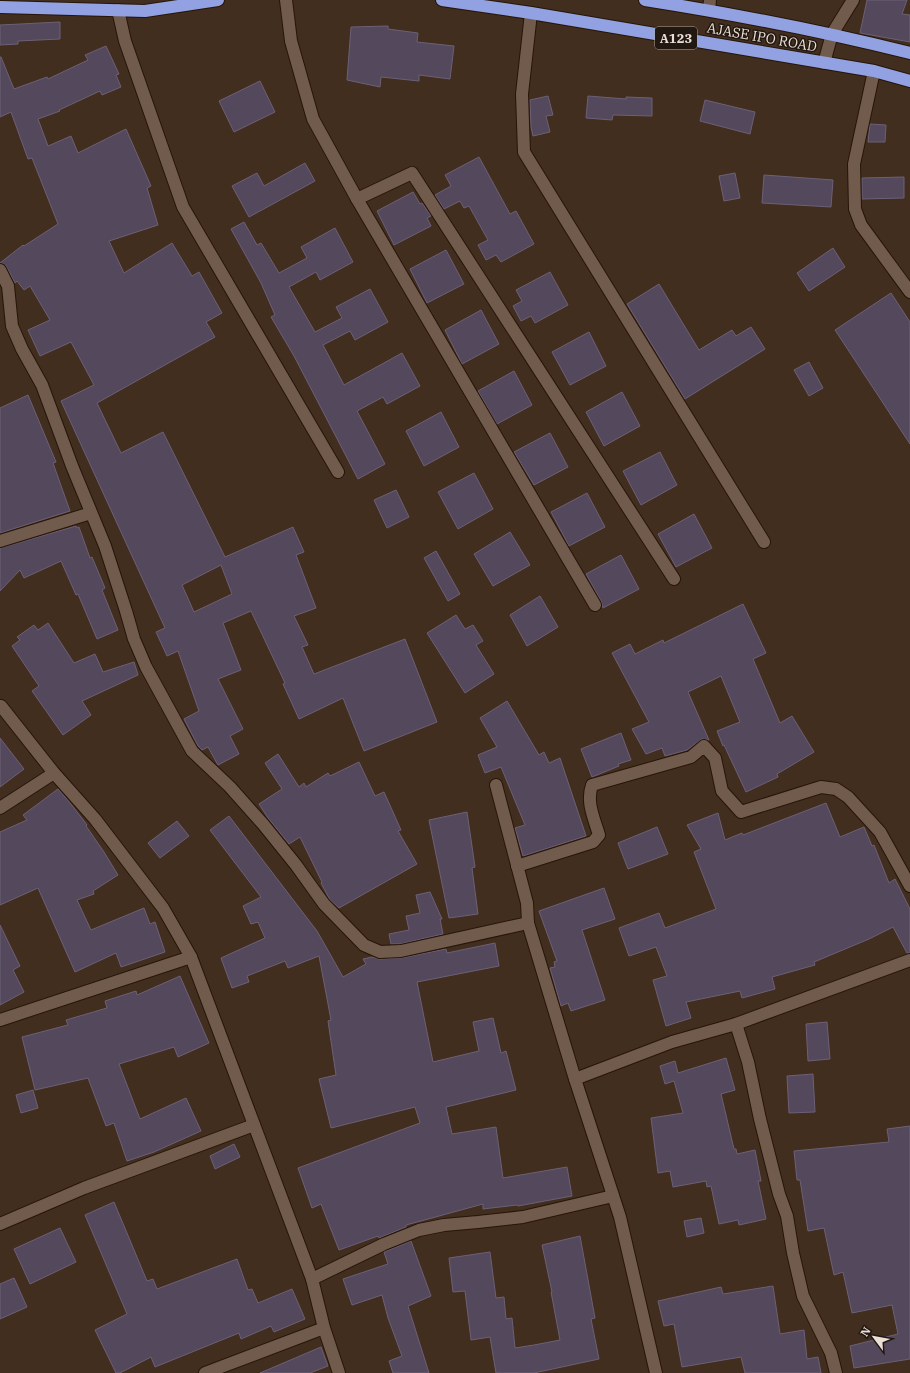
<svg xmlns="http://www.w3.org/2000/svg" width="910" height="1373" viewBox="0 0 910 1373" font-family="'IBM Plex Serif',serif">
<style>
.building{fill:#54485c;stroke:#6d6076;fill-rule:evenodd}
.lines{fill:none;stroke-linecap:round;stroke-linejoin:round}
.minor-casing{stroke:#271508;stroke-width:14}
.highway-casing{stroke:#271508;stroke-width:14}
.minor{stroke:#715b4c;stroke-width:12}
.highway{stroke:#91a1e2;stroke-width:12}
.labels{text-anchor:middle;stroke-width:3;stroke-linejoin:round;paint-order:stroke}
.shield{fill:#211812;stroke:#aea39a;stroke-width:1}
.shield-label{font-size:13px;font-weight:bold;fill:#ebded5}
.street-label{font-size:14px;fill:#ebded5;stroke:#211812}
</style>
<rect width="100%" height="100%" fill="#412e1f"/>
<g class="building">
<polygon points="867,0 907,0 902,14 910,15 910,42 860,33"/>
<polygon points="60,22 60,39 18,41 18,44 0,45 0,25"/>
<polygon points="388,26 388,29 418,33 417,42 454,46 450,79 419,75 419,81 381,77 380,87 347,80 351,27"/>
<path d="M 106,46 L 119,74 L 116,75 L 121,87 L 102,95 L 100,91 L 59,110 L 60,111 L 38,119 L 48,146 L 71,136 L 78,153 L 126,129 L 151,186 L 147,188 L 158,225 L 109,241 L 124,273 L 172,243 L 192,276 L 199,272 L 222,313 L 206,322 L 215,337 L 97,403 L 121,453 L 163,432 L 225,557 L 293,527 L 304,552 L 296,555 L 316,608 L 294,616 L 308,645 L 302,647 L 314,674 L 405,639 L 437,722 L 364,751 L 343,698 L 299,719 L 283,684 L 285,683 L 251,611 L 223,623 L 241,670 L 218,679 L 243,729 L 230,736 L 239,754 L 218,765 L 208,747 L 202,750 L 198,746 L 184,719 L 199,711 L 178,651 L 167,656 L 156,632 L 165,628 L 61,401 L 94,385 L 71,342 L 40,356 L 28,330 L 50,320 L 30,286 L 24,290 L 17,281 L 15,283 L 6,266 L 4,264 L 0,263 L 23,245 L 24,246 L 58,224 L 32,158 L 28,159 L 11,112 L 0,117 L 0,57 L 1,57 L 14,89 L 47,77 L 48,79 L 88,60 L 85,55 ZM 221,565 L 232,594 L 194,612 L 182,585 Z"/>
<polygon points="260,81 275,112 234,132 219,101"/>
<polygon points="548,96 553,115 546,116 550,132 533,136 531,127 530,100"/>
<polygon points="588,96 626,99 626,97 652,98 652,116 613,115 612,120 586,118"/>
<polygon points="705,100 755,112 750,134 700,121"/>
<polygon points="870,124 886,125 885,142 868,142"/>
<polygon points="479,157 510,214 516,211 534,244 501,262 496,255 486,260 478,245 488,240 469,206 464,208 460,201 444,209 435,195 451,186 445,175"/>
<polygon points="305,163 315,181 249,217 232,186 257,173 264,186"/>
<polygon points="735,173 740,198 724,201 719,176"/>
<polygon points="764,175 833,180 831,207 762,203"/>
<polygon points="904,177 904,198 862,199 862,178"/>
<polygon points="413,192 420,204 422,203 431,216 427,218 431,226 394,245 377,211"/>
<polygon points="244,222 257,245 261,243 279,273 307,258 301,247 335,228 353,262 320,280 316,272 289,287 315,332 342,318 336,307 370,289 388,322 355,340 350,331 323,345 344,385 402,353 420,386 387,404 383,397 357,411 385,464 358,479 294,356 271,317 275,315 261,283 231,229"/>
<polygon points="833,248 845,267 809,291 797,273"/>
<polygon points="446,250 464,284 427,303 410,269"/>
<polygon points="550,272 568,305 535,323 531,316 521,321 513,306 522,301 516,290"/>
<polygon points="659,284 699,350 732,330 736,336 751,327 765,349 685,399 627,304"/>
<polygon points="891,293 910,322 910,444 835,330"/>
<polygon points="481,310 499,344 462,364 445,330"/>
<polygon points="589,332 606,366 570,385 552,352"/>
<polygon points="809,362 823,388 809,396 794,370"/>
<polygon points="514,371 532,405 497,424 478,391"/>
<polygon points="622,392 640,426 604,446 586,412"/>
<polygon points="28,395 56,462 53,463 70,511 0,533 0,408"/>
<polygon points="441,412 459,447 424,466 406,431"/>
<polygon points="550,433 568,467 534,485 514,452"/>
<polygon points="660,452 677,485 641,505 623,471"/>
<polygon points="474,473 493,509 458,529 438,492"/>
<polygon points="396,490 409,517 387,528 374,500"/>
<polygon points="587,493 605,527 569,546 551,512"/>
<polygon points="694,514 712,548 676,567 658,534"/>
<polygon points="76,526 77,528 79,527 90,558 92,557 105,588 102,590 118,630 97,639 78,594 76,595 61,561 24,578 20,570 0,591 0,548"/>
<polygon points="510,532 530,565 493,586 474,554"/>
<polygon points="436,551 460,594 448,601 424,558"/>
<polygon points="621,555 639,589 603,608 601,601 586,574"/>
<polygon points="540,596 558,627 527,646 510,615"/>
<polygon points="743,604 766,653 753,659 780,723 792,716 814,752 777,774 778,777 746,792 724,745 723,746 717,731 740,722 721,676 688,692 709,740 702,739 687,750 665,756 662,748 646,754 632,729 649,722 612,653 630,644 635,654 663,640 664,643"/>
<polygon points="456,615 465,629 473,625 483,641 476,645 494,674 465,693 427,633"/>
<polygon points="48,623 74,663 95,654 103,672 134,662 138,675 82,701 91,715 63,735 32,691 39,686 12,646 20,640 17,637 34,625 38,630"/>
<polygon points="507,701 539,755 544,752 549,763 560,758 586,836 523,856 515,828 525,825 501,767 485,773 478,755 497,747 480,718"/>
<polygon points="621,733 631,760 618,764 619,766 592,777 581,749"/>
<polygon points="0,738 24,769 0,787"/>
<polygon points="278,754 299,787 304,783 306,787 328,773 330,776 359,762 375,796 384,792 401,830 398,831 417,864 339,908 330,900 321,883 322,882 300,837 289,844 268,818 259,804 282,789 265,763"/>
<polygon points="58,789 71,804 87,825 86,826 104,852 118,875 93,891 94,894 77,900 91,930 144,908 150,924 155,922 165,952 121,967 116,953 75,972 38,888 0,905 0,832 27,820 23,815"/>
<polygon points="826,803 840,837 864,827 872,846 874,845 889,883 895,879 910,909 910,953 907,953 893,927 869,939 814,962 815,965 772,977 775,989 742,998 740,991 686,1002 691,1018 666,1026 653,980 667,976 656,947 629,956 619,928 659,913 665,928 716,909 694,852 701,849 687,825 718,813 725,840 742,833 743,835"/>
<polygon points="467,812 475,867 472,868 478,914 449,918 429,820"/>
<polygon points="229,816 317,931 343,977 366,964 363,959 372,957 380,959 401,958 446,949 447,953 495,943 499,966 417,982 433,1062 479,1051 473,1022 493,1018 501,1053 506,1051 516,1090 446,1107 452,1134 496,1127 503,1178 567,1167 572,1196 518,1206 517,1205 483,1209 483,1204 406,1225 406,1227 379,1238 378,1236 339,1250 321,1204 312,1208 298,1168 420,1123 415,1107 331,1128 319,1079 336,1075 328,1021 331,1020 319,956 288,968 285,961 247,976 249,982 232,988 221,958 265,938 258,922 251,924 243,906 261,897 210,830"/>
<polygon points="177,821 189,836 160,858 148,843"/>
<polygon points="657,827 668,854 628,869 618,843"/>
<polygon points="604,888 615,919 582,930 605,1000 571,1011 568,1003 561,1006 550,968 555,967 554,962 557,961 539,911"/>
<polygon points="430,892 442,919 440,919 443,934 400,944 391,944 389,934 409,930 406,916 420,913 416,895"/>
<polygon points="0,925 20,966 13,970 24,992 0,1005"/>
<polygon points="180,976 209,1043 178,1057 174,1047 119,1064 140,1119 186,1098 201,1131 154,1152 127,1161 114,1123 106,1126 88,1078 35,1090 22,1037 68,1025 66,1020 107,1008 105,1001 136,991 137,995"/>
<polygon points="827,1022 830,1059 808,1061 806,1024"/>
<polygon points="726,1058 735,1090 721,1094 734,1149 736,1149 737,1154 755,1150 761,1181 758,1181 766,1219 739,1225 738,1220 719,1224 711,1186 707,1187 706,1181 673,1187 670,1171 658,1173 651,1118 683,1113 674,1081 665,1084 660,1066 675,1061 678,1073"/>
<polygon points="813,1074 815,1112 789,1113 787,1076"/>
<polygon points="33,1090 38,1108 21,1113 16,1095"/>
<polygon points="910,1126 910,1359 854,1368 850,1346 898,1334 892,1305 852,1313 843,1272 834,1275 824,1228 808,1231 800,1180 797,1180 794,1151 889,1142 887,1129"/>
<polygon points="234,1144 240,1157 215,1169 210,1156"/>
<polygon points="114,1202 147,1281 153,1279 157,1289 237,1259 248,1290 252,1289 258,1303 292,1289 305,1319 274,1332 271,1326 241,1339 239,1333 155,1367 151,1357 120,1373 116,1373 95,1330 127,1314 85,1215"/>
<polygon points="701,1218 704,1233 687,1237 684,1221"/>
<polygon points="60,1228 76,1262 30,1284 14,1249"/>
<polygon points="580,1236 595,1318 591,1319 599,1359 534,1373 496,1373 490,1337 471,1340 465,1291 453,1292 449,1258 490,1252 496,1298 504,1297 506,1319 512,1318 515,1348 534,1345 560,1340 551,1292 552,1292 542,1245"/>
<polygon points="411,1241 431,1296 408,1306 429,1373 393,1373 389,1361 402,1356 388,1318 382,1295 352,1305 343,1279 388,1264 384,1252"/>
<polygon points="14,1278 27,1307 0,1319 0,1284"/>
<polygon points="773,1286 780,1334 804,1330 807,1359 818,1357 821,1373 745,1373 741,1357 682,1367 674,1324 664,1326 658,1301 721,1287 723,1294"/>
<polygon points="321,1347 328,1366 310,1373 260,1373"/>
</g>
<g class="lines">
<g class="minor-casing">
<g id="minor">
<polyline points="286,0 291,41 313,119 357,199 595,605"/>
<polyline points="118,10 125,41 183,207 338,472"/>
<polyline points="709,10 710,0"/>
<polyline points="531,13 522,94 524,152 764,542"/>
<polyline points="824,63 832,34 853,0"/>
<polyline points="874,71 854,164 855,209 861,225 910,292"/>
<polyline points="357,199 412,173 674,579"/>
<polyline points="0,270 8,286 12,326 22,349 42,385 72,466 105,546 126,611 134,639 146,667 192,751 230,787 263,824 296,865 324,904 364,945 380,952 401,951 528,923"/>
<polyline points="0,541 91,513"/>
<polyline points="1,706 54,773 95,819 163,908 191,957 312,1279 324,1328 339,1373"/>
<polyline points="496,785 527,903 528,923 575,1079 620,1217 656,1373"/>
<polyline points="0,808 54,773"/>
<path d="M 517,866 L 593,842 L 599,835 C 594,818 586,802 592,785 L 691,757 L 704,746 L 715,758 L 722,791 L 741,812 L 821,787 L 836,789 L 848,797 L 880,832 L 910,886"/>
<polyline points="0,1020 191,957"/>
<polyline points="736,1024 748,1062 760,1119 779,1194 787,1216 793,1253 803,1296 831,1353 836,1373"/>
<polyline points="575,1079 672,1042 736,1024 910,960"/>
<polyline points="0,1224 84,1188 254,1125"/>
<polyline points="312,1279 384,1244 419,1230 444,1225 478,1222 523,1217 613,1196"/>
<polyline points="205,1373 324,1328"/>
</g>
</g>
<g class="highway-casing">
<g id="highway">
<polyline points="442,0 531,13 874,71 910,81"/>
<path d="M 645,0 C 734,14 822,31 910,53"/>
<polyline points="0,7 145,11 218,0"/>
</g>
</g>
<use href="#minor" class="minor"/>
<use href="#highway" class="highway"/>
</g>
<g class="labels">
<rect class="shield" x="655" y="27" width="42" height="22" rx="3"/>
<g class="shield-label">
<text x="676" y="43">A123</text>
</g>
<g class="street-label">
<text transform="translate(762 37) rotate(10)" y="5">AJASE IPO ROAD</text>
</g>
</g>
<g transform="translate(874 1337) rotate(302)" stroke="#211812" stroke-width="3" paint-order="stroke">
<path d="M0-3L7 15L0 10L-7 15Z" fill="#ebded5"/>
<text y="-6" font-size="11" font-weight="bold" text-anchor="middle" fill="#ebded5">N</text>
</g>
</svg>
